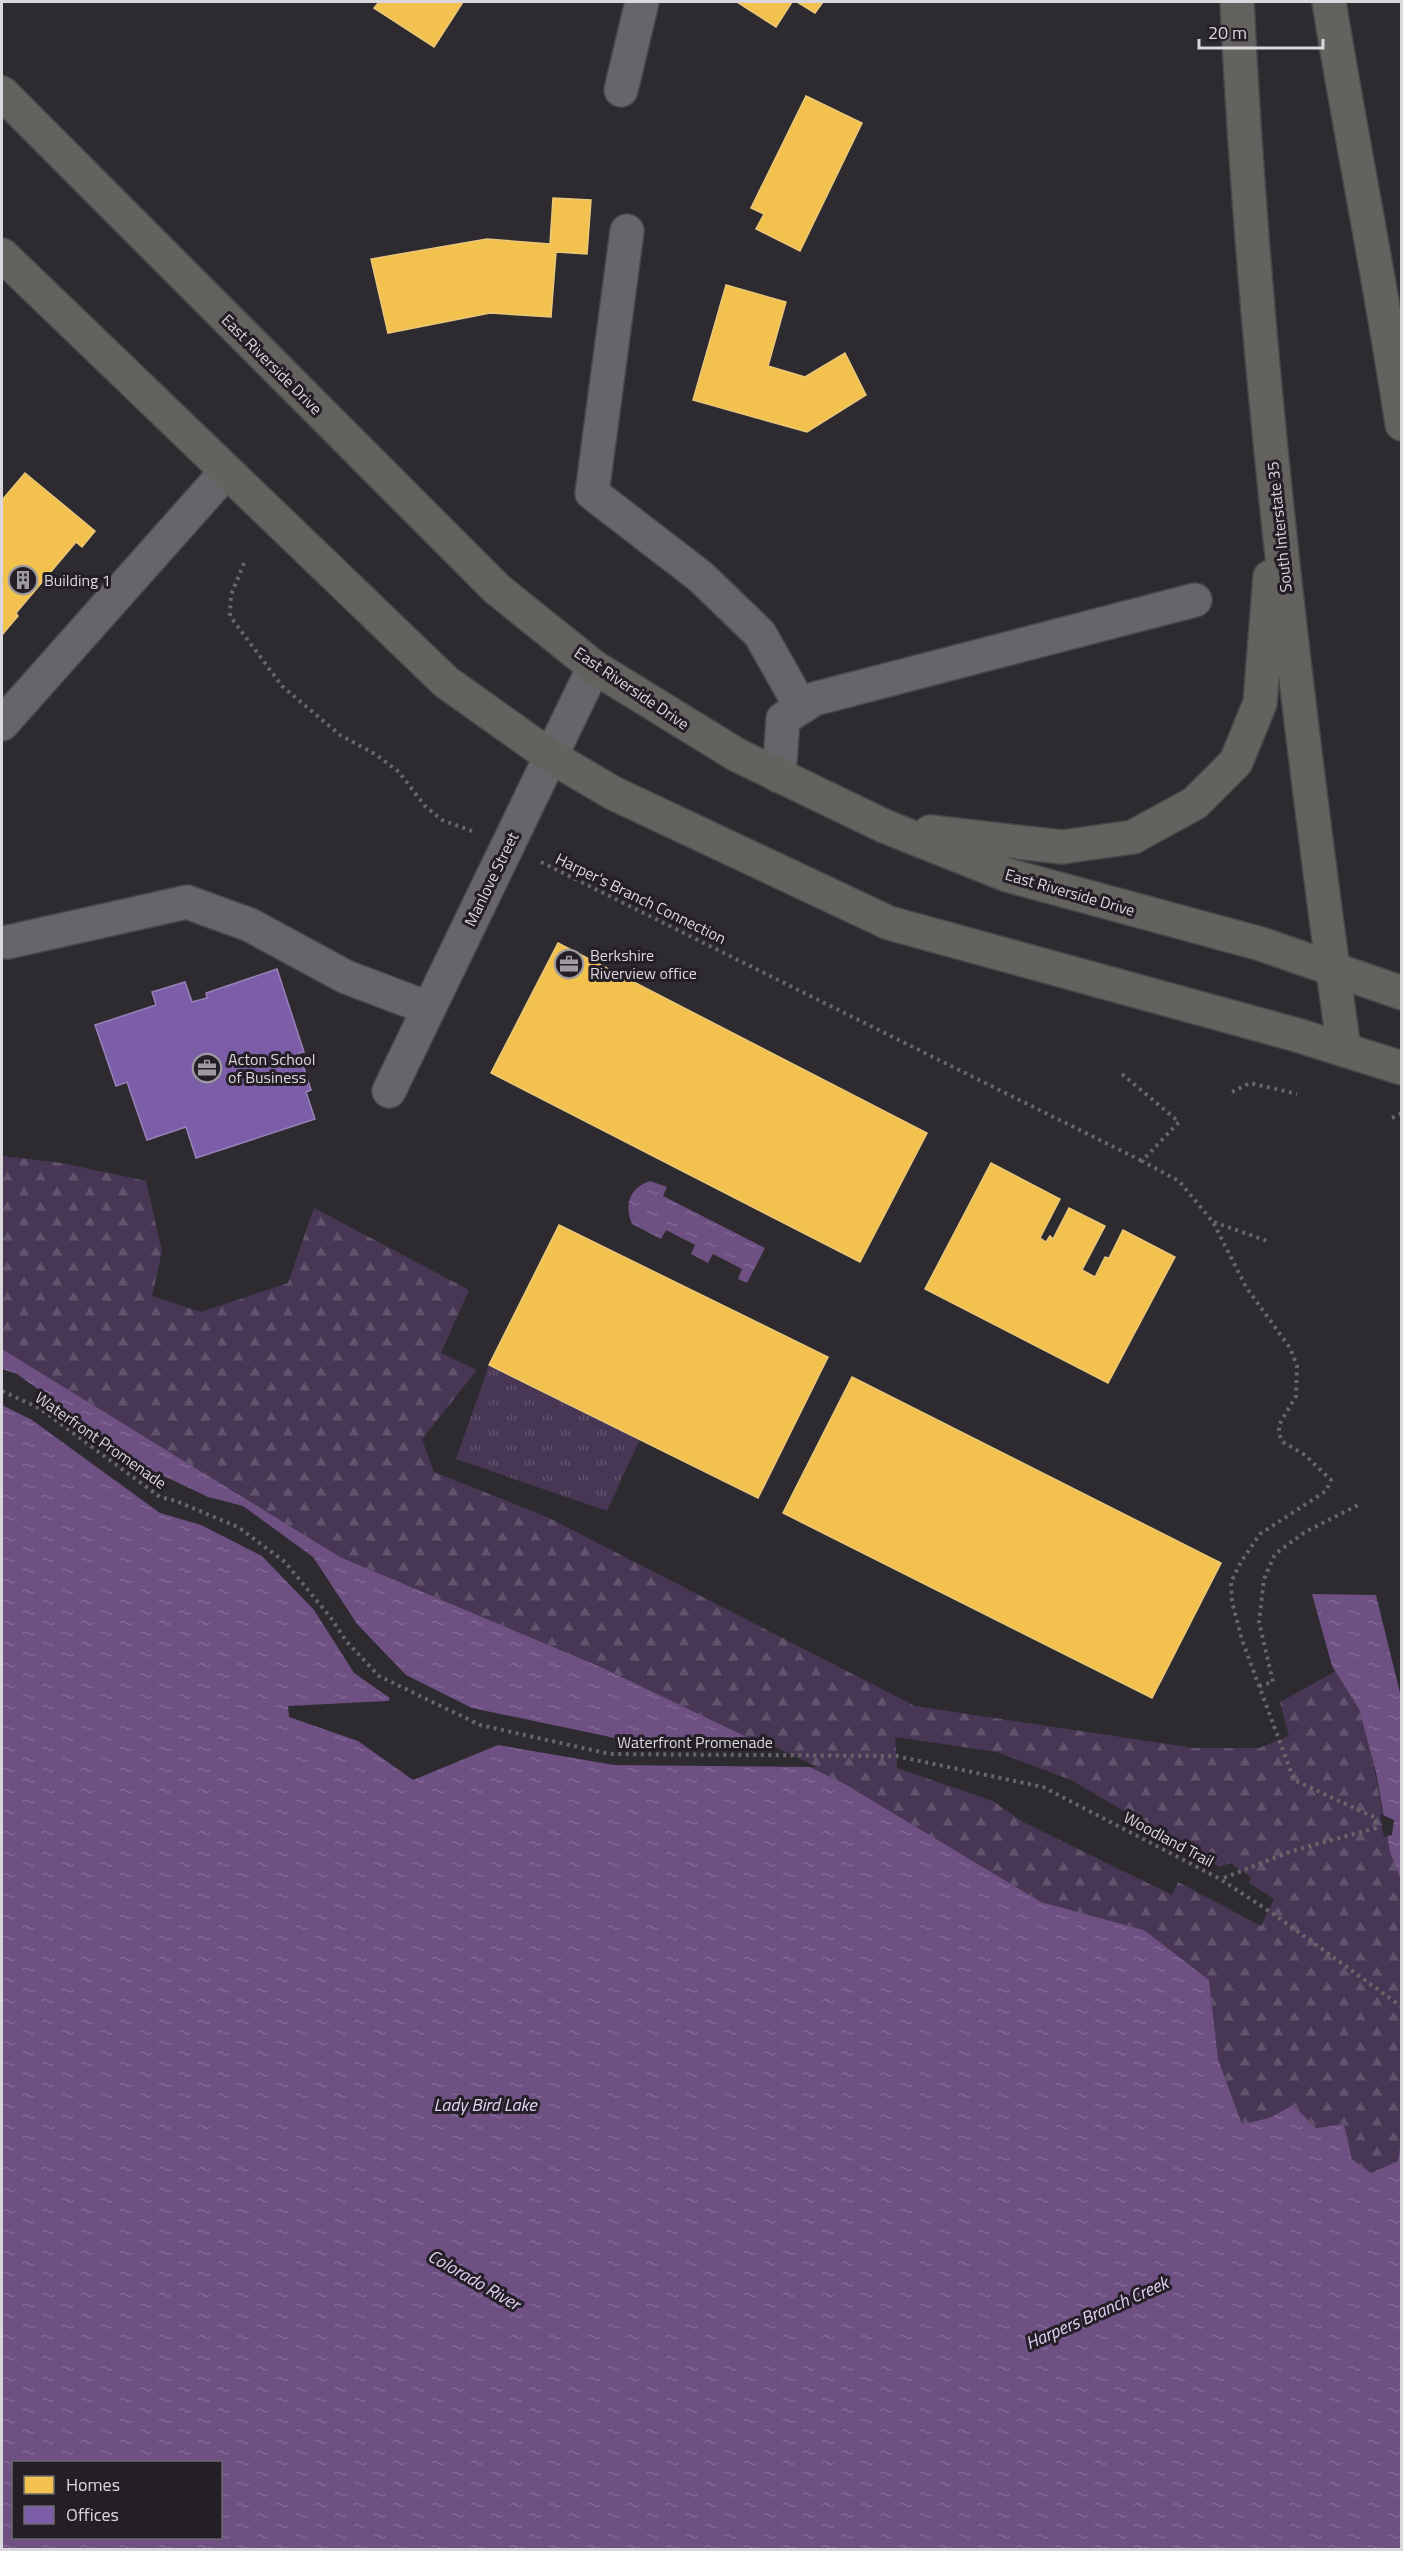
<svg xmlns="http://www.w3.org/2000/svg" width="1403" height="2551" viewBox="0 0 1403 2551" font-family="'Titillium Web',sans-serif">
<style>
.grass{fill:url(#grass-tufts)}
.forest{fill:url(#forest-firs);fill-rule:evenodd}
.water{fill:url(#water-ripples);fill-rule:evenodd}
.pier{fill:#2d2b2f}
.homes{fill:#f2c14e;stroke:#ebc879;stroke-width:1.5}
.offices{fill:#7b5ea7;stroke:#9882b7;stroke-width:1.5}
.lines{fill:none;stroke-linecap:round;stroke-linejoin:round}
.minor-casing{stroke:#49474a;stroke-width:36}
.major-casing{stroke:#49474a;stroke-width:36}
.path{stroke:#686669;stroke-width:4;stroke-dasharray:3 4.5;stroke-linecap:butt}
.minor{stroke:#676569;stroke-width:33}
.major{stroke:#64625f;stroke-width:33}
.labels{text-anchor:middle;stroke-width:6;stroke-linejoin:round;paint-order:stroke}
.street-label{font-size:16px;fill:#dad7dd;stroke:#241f27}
.poi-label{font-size:16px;fill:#dad7dd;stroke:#241f27;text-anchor:start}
.water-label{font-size:18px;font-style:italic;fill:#e4d2f3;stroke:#241f27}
</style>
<defs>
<pattern id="grass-tufts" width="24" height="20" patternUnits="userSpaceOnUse" patternTransform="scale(1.5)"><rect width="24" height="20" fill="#483754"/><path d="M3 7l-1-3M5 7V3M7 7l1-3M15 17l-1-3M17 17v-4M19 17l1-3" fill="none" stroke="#62536c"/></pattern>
<pattern id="forest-firs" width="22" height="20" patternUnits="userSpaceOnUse" patternTransform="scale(1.5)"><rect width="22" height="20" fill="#483754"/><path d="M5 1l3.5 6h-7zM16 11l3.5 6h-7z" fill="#62536c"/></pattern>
<pattern id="water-ripples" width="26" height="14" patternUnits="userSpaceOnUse" patternTransform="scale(1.5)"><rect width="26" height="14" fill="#6e5083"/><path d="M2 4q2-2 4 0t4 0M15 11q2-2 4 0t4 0" fill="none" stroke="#826894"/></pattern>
</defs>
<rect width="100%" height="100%" fill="#2d2b2f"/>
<polygon class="grass" points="489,1365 640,1439 607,1511 456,1459"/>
<path class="forest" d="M 2,1156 L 62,1163 L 146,1181 L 162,1251 L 152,1296 L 201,1312 L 288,1283 L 314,1208 L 469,1290 L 441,1353 L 477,1370 L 422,1439 L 434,1472 L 547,1517 L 915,1706 L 1194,1748 L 1259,1748 L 1289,1736 L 1280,1702 L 1336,1671 C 1343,1683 1354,1697 1359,1710 C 1380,1766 1378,1826 1401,1880 L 1402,2141 L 1398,2161 L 1371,2173 L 1352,2159 L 1344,2124 L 1316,2128 L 1293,2105 L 1269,2118 L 1242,2124 L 1218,2059 L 1209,1980 L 1144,1930 L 1041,1902 L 845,1784 L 603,1668 L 340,1557 L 2,1349 ZM 895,1737 L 997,1752 L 1071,1780 L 1220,1867 L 1230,1863 L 1251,1877 L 1249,1883 L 1274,1899 L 1261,1926 L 1178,1882 L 1172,1895 L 1023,1822 L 993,1801 L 897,1768 Z"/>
<g class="water">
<path d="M 650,1181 L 667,1187 L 663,1196 L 765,1248 L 747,1283 L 738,1279 L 742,1269 L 713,1254 L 708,1263 L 691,1254 L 695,1245 L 666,1230 L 661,1239 L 632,1224 C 624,1205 629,1188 650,1181 Z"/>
<path d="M 2,1349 L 340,1557 L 603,1668 L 845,1784 L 1041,1902 L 1144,1930 L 1209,1980 L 1218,2059 L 1242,2124 L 1269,2118 L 1293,2105 L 1316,2128 L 1344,2124 L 1352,2159 L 1371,2173 L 1398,2161 L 1401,2141 L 1401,2549 L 2,2549 ZM 14,2462 L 220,2462 L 220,2538 L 14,2538 Z"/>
<polygon points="1312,1594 1376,1595 1401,1697 1401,1880 1390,1852 1376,1772 1359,1709 1332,1666"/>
</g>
<g class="pier">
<polygon points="2,1369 17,1374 147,1468 208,1497 243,1506 313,1557 357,1624 406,1675 472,1708 615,1738 757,1738 817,1767 614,1765 498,1745 413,1780 358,1741 289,1717 288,1706 388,1701 390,1698 354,1673 314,1610 262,1556 201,1525 160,1513 32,1420 2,1405"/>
<polygon points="1380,1814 1394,1820 1392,1835 1384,1837"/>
</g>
<g class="homes">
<polygon points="379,2 463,2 434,47 374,8"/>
<polygon points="737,2 792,2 776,27"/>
<polygon points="797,2 823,2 815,13"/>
<polygon points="806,96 862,123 800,251 756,229 764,214 751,208"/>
<polygon points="553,198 591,200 587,254 556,252 551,317 490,313 388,333 371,259 487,239 550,244"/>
<polygon points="726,285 786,302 768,366 805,377 845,353 866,395 807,432 693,400"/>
<polygon points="25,473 95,531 82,547 76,542 16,613 18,616 2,635 2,500"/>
<polygon points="558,943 927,1133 860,1262 491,1073"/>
<polygon points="991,1163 1060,1199 1040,1238 1046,1242 1050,1236 1053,1239 1069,1208 1105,1226 1082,1270 1095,1277 1105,1257 1109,1258 1123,1230 1175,1257 1108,1383 925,1289"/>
<polygon points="559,1225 828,1357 758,1498 489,1365"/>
<polygon points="852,1377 1221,1563 1152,1698 783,1513"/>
</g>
<polygon class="offices" points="277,969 304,1052 299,1053 311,1090 306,1092 315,1119 196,1158 186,1127 147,1140 127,1082 116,1086 95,1025 156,1005 152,992 185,982 192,1002 207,998 206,993"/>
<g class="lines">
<g class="minor-casing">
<g id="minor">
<polyline points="621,90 642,2"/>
<polyline points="627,231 592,493 701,577 760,634 801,707"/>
<polyline points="2,724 226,472"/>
<polyline points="779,776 783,719 814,699 1195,600"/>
<polyline points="8,942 187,902 250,925 346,977 428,1008"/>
<polyline points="389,1091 594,667"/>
</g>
</g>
<g class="major-casing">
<g id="major">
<path d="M 1237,2 C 1254,352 1296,702 1344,1050"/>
<path d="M 1329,2 C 1352,143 1381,283 1402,424"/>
<polyline points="2,93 497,589 594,667 737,755 884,826 1007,875 1261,944 1402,993"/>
<polyline points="2,255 446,682 550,756 613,793 889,923 1297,1035 1402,1068"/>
<polyline points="930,832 1062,847 1133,837 1195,803 1236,762 1260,703 1270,577"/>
</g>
</g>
<g class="path">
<polyline points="244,563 231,595 230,616 282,686 340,735 375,754 399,772 425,806 442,820 472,831"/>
<polyline points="541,862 1142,1161"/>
<polyline points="1122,1074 1179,1122 1142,1161 1179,1181 1213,1222 1246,1287 1290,1348 1297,1366 1296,1396 1279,1425 1279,1434 1283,1442 1305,1455 1331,1480 1326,1491 1260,1534 1241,1562 1231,1582 1232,1602 1242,1640 1294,1780 1376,1818 1376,1828 1292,1851 1221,1879"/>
<polyline points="1232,1092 1250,1083 1297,1094"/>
<polyline points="1392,1118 1402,1113"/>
<polyline points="1214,1222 1267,1241"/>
<polyline points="2,1391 39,1408 160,1497 176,1501 238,1527 285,1562 331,1618 346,1641 379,1676 480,1725 610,1754 896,1756 1043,1787 1220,1879 1272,1913 1402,2007"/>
<polyline points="1259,1686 1273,1682 1259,1622 1264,1579 1275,1554 1305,1532 1358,1505"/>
</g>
<use href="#minor" class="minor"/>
<use href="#major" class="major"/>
</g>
<defs>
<g id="building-ring" transform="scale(1.5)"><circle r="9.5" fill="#241f27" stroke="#9d9ba0" stroke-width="1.5"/><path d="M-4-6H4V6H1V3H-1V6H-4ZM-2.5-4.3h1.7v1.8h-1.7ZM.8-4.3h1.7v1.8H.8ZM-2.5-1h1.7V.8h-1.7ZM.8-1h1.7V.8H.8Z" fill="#9d9ba0"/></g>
<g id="office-ring" transform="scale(1.5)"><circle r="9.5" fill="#241f27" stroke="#9d9ba0" stroke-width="1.5"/><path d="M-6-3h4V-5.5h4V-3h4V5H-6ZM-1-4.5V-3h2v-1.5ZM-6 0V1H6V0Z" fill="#9d9ba0"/></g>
</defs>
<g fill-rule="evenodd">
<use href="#building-ring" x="23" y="580"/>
<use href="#office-ring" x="569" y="964"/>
<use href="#office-ring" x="207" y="1068"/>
</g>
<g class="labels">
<g class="street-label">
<text transform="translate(272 364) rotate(45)" y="6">East Riverside Drive</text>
<text transform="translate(1279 527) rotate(-96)" y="6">South Interstate 35</text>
<text transform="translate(632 688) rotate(34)" y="6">East Riverside Drive</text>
<text transform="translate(491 879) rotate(-64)" y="6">Manlove Street</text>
<text transform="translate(1070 892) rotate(16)" y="6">East Riverside Drive</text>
<text transform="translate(641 898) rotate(26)" y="6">Harper's Branch Connection</text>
<text transform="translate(101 1440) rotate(35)" y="6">Waterfront Promenade</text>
<text x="695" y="1748">Waterfront Promenade</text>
<text transform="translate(1169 1839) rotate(28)" y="6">Woodland Trail</text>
</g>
<g class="poi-label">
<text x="44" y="586">Building 1</text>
<text x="590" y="961">Berkshire<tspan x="590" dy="18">Riverview office</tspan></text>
<text x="228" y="1065">Acton School<tspan x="228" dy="18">of Business</tspan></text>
</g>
<g class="water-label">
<text x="485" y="2111">Lady Bird Lake</text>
<text transform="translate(474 2280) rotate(30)" y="6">Colorado River</text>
<text transform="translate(1097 2313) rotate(-24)" y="6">Harpers Branch Creek</text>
</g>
</g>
<rect width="1403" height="2551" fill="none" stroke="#dad7dd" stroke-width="6"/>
<rect x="12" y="2461" width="210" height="78" fill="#241f27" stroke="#6d6970" stroke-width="1.5"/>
<rect x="24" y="2476" width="30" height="18" fill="#f2c14e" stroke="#6d6970" stroke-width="1.5"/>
<text x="66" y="2491" font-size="18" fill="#dad7dd">Homes</text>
<rect x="24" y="2506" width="30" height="18" fill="#7b5ea7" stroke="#6d6970" stroke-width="1.5"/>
<text x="66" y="2521" font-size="18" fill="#dad7dd">Offices</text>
<path d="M1199 39v9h124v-9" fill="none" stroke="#dad7dd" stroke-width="3"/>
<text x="1208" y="39" font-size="18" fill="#dad7dd" stroke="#241f27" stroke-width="4.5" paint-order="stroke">20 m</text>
</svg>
